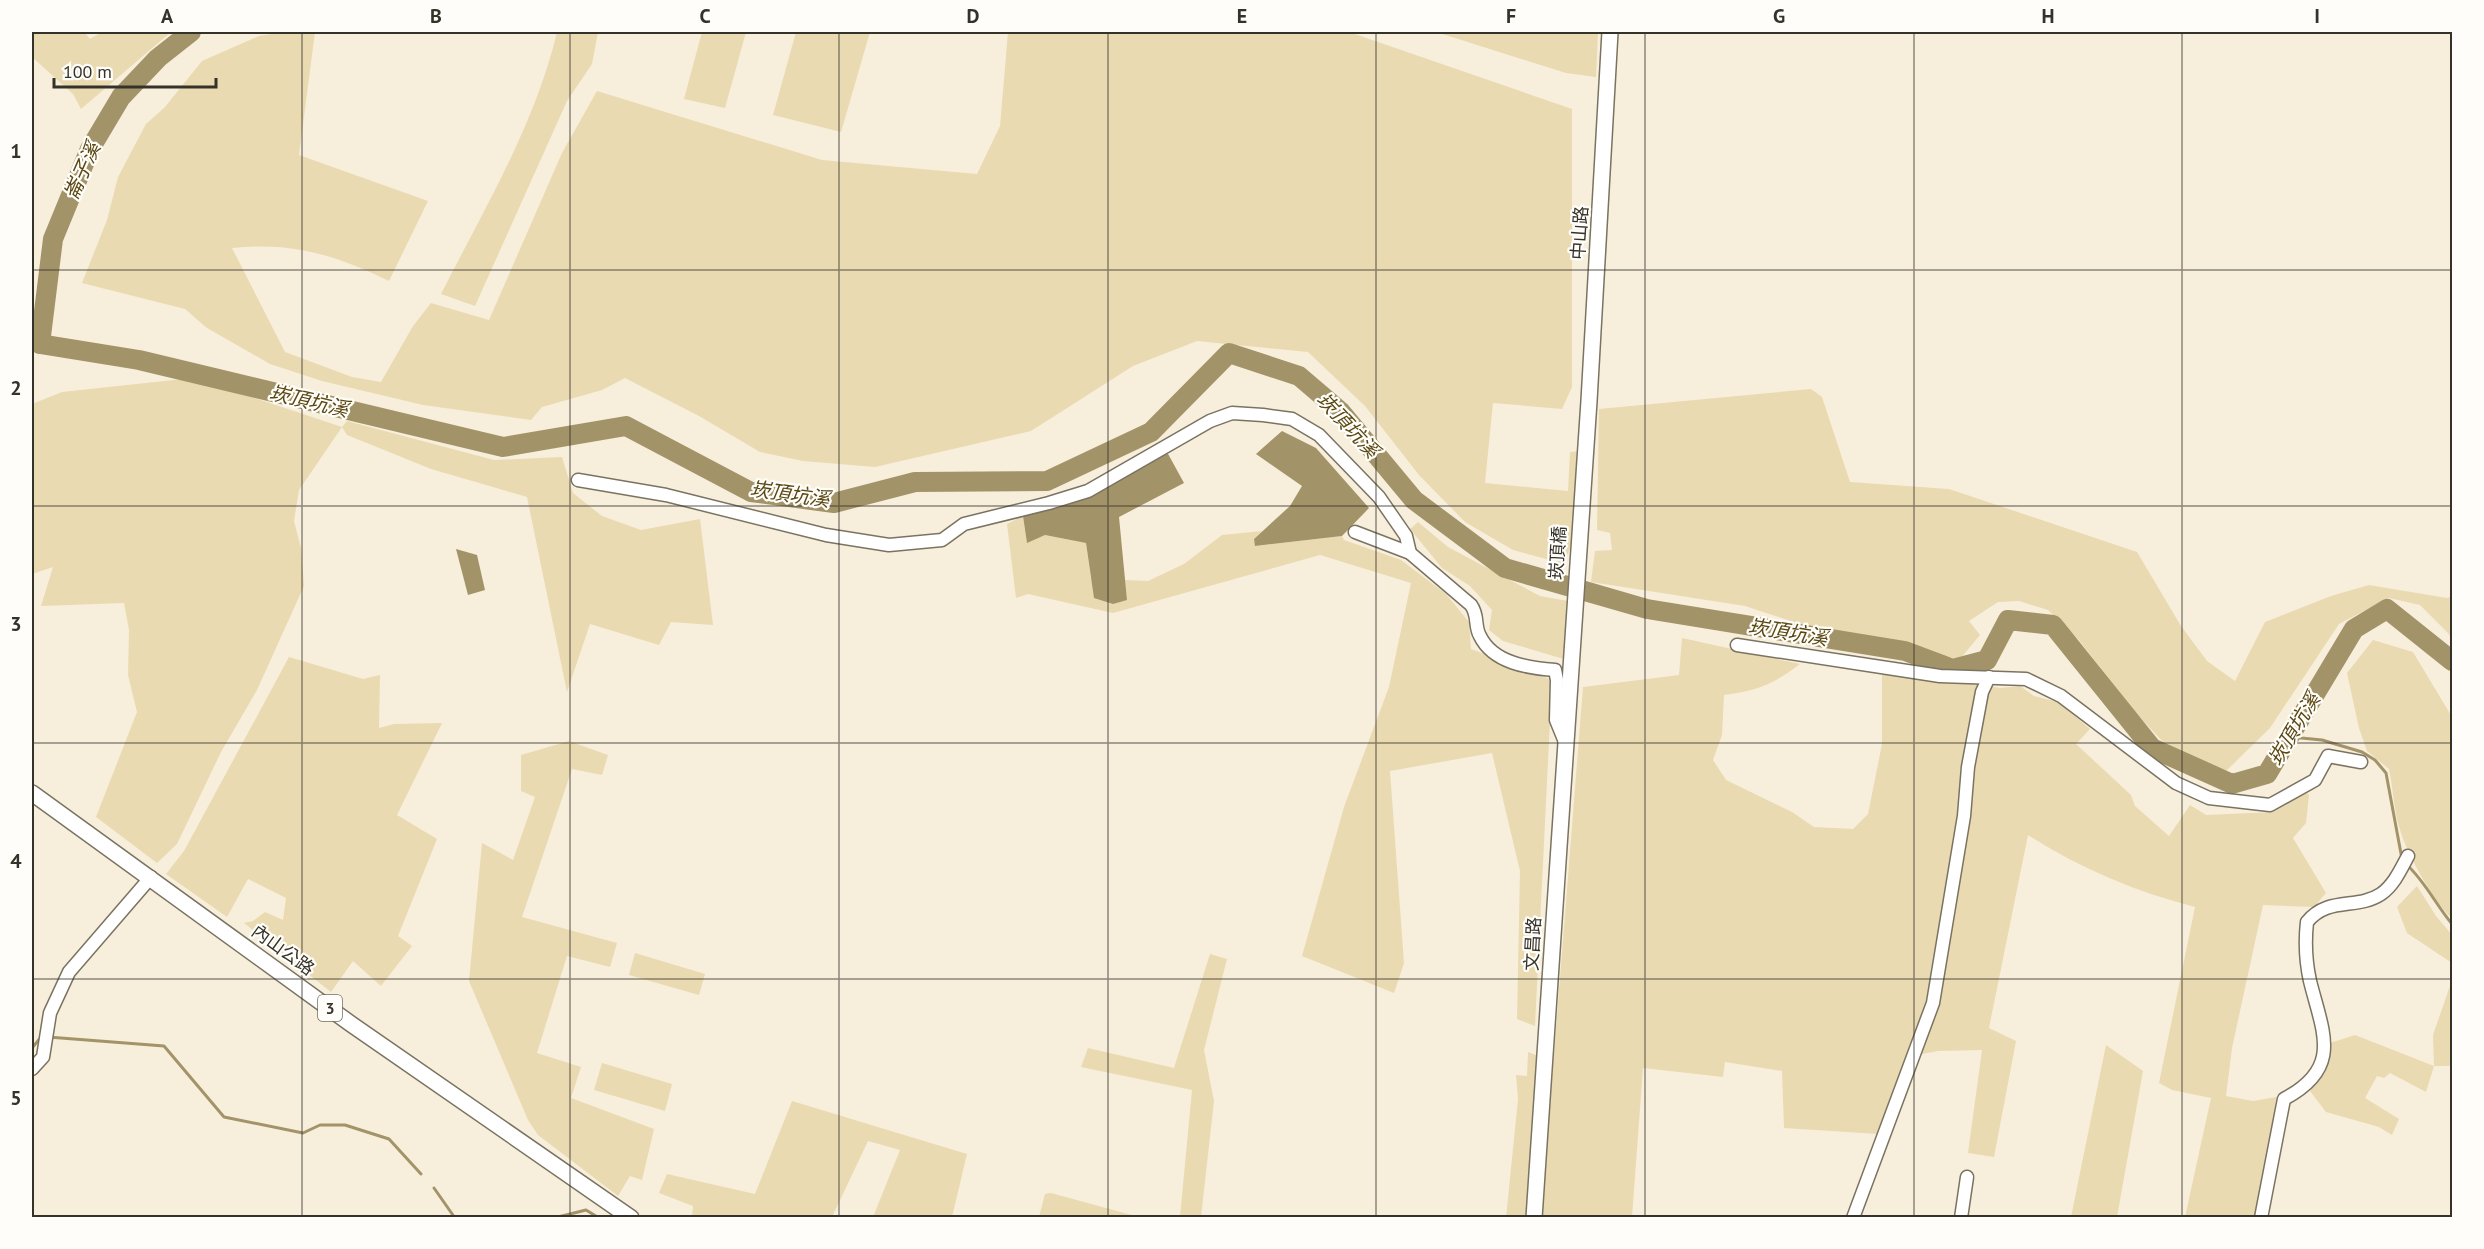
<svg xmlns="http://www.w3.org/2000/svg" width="2484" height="1249" viewBox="0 0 2484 1249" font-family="'PT Sans','Noto Sans TC',sans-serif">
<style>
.green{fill:#eadab2}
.water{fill:#a39369}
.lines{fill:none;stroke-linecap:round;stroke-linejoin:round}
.stream{stroke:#a39369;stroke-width:3}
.river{stroke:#a39369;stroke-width:20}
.minor-casing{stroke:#7a7361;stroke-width:15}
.major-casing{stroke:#7a7361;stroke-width:18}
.minor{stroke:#fff;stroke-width:12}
.major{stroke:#fff;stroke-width:15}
.grid{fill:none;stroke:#35322a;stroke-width:1.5;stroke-opacity:0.55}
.labels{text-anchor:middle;stroke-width:4.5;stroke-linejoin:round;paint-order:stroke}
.shield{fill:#fefdf9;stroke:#716f68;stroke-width:1.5}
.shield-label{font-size:16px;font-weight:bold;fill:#35322a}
.street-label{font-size:18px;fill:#35322a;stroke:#fefdf9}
.water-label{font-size:20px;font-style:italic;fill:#5a4712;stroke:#fefdf9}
.neatline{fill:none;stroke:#35322a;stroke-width:2}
.grid-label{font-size:20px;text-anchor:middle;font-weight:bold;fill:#35322a}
</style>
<rect width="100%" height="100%" fill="#f7efdb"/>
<g class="green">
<polygon points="32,32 84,32 90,39 102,32 171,32 81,109 73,94 32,57"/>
<path d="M 285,32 L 315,32 L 299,155 L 428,201 L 389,281 C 336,255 292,242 232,248 L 285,352 L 352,377 L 381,382 L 413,326 L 431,303 L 489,320 L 562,153 L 597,91 L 822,160 L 977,174 L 1000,126 L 1008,32 L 1349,32 L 1572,109 L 1572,387 L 1562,409 L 1493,403 L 1485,483 L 1568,491 L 1570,452 L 1580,451 L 1574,538 L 1564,564 L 1513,550 L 1465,522 L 1419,475 L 1365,406 L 1308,352 L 1197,341 L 1133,366 L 1031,431 L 875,467 L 803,461 L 760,452 L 699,416 L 625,378 L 602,390 L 542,407 L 531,420 L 423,405 L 322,381 L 270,364 L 207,328 L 185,309 L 82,283 L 107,220 L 118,177 L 146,124 L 165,107 L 202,61 L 259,36 Z"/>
<path d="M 557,32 L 598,32 L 592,64 L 567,101 L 475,306 L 441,294 C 484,209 535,125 557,32 Z"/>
<polygon points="702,32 746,32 725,108 684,99"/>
<polygon points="796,32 870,32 841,132 773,115"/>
<polygon points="1436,32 1598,32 1596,77 1566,73"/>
<polygon points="183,379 231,390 342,427 347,421 494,460 562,457 573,493 602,516 641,530 700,519 713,625 671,622 659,645 590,624 567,692 527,497 431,469 347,435 342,427 299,490 294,521 301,548 304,586 257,690 221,752 177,844 157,863 96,817 137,712 128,675 129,630 124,603 41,606 53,567 32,574 32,404 62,392"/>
<polygon points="1811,389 1822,397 1850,482 1949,489 2137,552 2181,626 2207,661 2235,681 2265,622 2331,596 2369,585 2447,598 2452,596 2452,644 2449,634 2420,605 2389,598 2339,624 2270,728 2224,773 2164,743 2136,713 2078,639 2048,610 2019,601 1998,602 1969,621 1980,635 1960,659 1840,637 1745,606 1591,582 1595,551 1612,550 1610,533 1597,530 1599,409"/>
<polygon points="1023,516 1027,542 1045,535 1086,543 1091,580 1127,600 1125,580 1148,581 1184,564 1222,535 1262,531 1254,539 1256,546 1342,536 1344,540 1401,560 1446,594 1469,622 1471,649 1552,680 1535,1026 1517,1019 1520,871 1492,753 1390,771 1404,963 1394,993 1302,956 1344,807 1389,687 1411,583 1320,555 1113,613 1028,594 1016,598 1007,524"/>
<polygon points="1418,522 1448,547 1540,596 1568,601 1567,660 1503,641 1489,630 1492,610 1470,586 1442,568 1410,529"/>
<path d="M 1682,638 L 1800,664 C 1774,684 1757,691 1724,695 L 1722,735 L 1713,760 L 1726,780 L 1792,812 L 1814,827 L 1853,829 L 1868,814 L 1882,744 L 1882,674 L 1968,682 L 2000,688 L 2020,686 L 2034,696 L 2058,702 L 2090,729 L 2076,744 L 2131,795 L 2135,806 L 2169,836 L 2190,805 L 2206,815 L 2273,812 L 2305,791 L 2309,795 L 2306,823 L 2293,838 L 2326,893 L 2314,907 L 2263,905 L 2232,1048 L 2226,1096 L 2253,1101 L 2276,1097 L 2272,1133 L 2256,1217 L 2185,1217 L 2211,1098 L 2172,1090 L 2159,1083 L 2195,907 C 2136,892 2079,868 2028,835 L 1989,1028 L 2016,1041 L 1994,1157 L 1968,1153 L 1982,1050 L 1938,1051 L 1906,1057 L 1878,1134 L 1784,1128 L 1782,1071 L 1725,1062 L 1723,1077 L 1643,1068 L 1632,1217 L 1541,1218 L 1583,687 L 1679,675 Z"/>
<path d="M 2373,640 L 2413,652 L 2452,717 L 2452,919 C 2432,898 2409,858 2400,830 C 2394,811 2393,788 2389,769 L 2367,751 L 2359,728 L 2347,673 Z"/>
<polygon points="289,657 363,679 380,675 379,728 394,724 442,723 397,815 437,839 398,936 412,946 381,986 353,961 331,992 244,923 253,921 265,912 283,920 286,898 248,879 227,917 166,874 184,851"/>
<polygon points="569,741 608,755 602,775 572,769 522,917 617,943 610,967 567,956 537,1053 581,1067 571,1098 654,1129 642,1180 630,1176 618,1196 538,1135 528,1120 469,981 482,843 513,860 535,797 521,791 521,755"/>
<polygon points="2417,886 2436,916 2452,935 2452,963 2407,933 2397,907"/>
<polygon points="635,953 705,974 699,995 629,975"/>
<polygon points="1210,954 1227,959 1204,1050 1214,1101 1201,1217 1180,1217 1192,1090 1081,1067 1088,1048 1174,1068"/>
<polygon points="2452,980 2452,1066 2434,1066 2426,1092 2390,1073 2384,1078 2377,1076 2365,1098 2399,1119 2392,1135 2379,1127 2326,1112 2310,1091 2325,1068 2330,1043 2355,1035 2434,1066 2433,1035"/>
<polygon points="2106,1045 2143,1071 2117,1217 2071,1217"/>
<polygon points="1528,1052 1544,1058 1526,1217 1506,1218 1518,1099 1516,1075 1527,1076"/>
<polygon points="602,1063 672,1084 665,1111 594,1090"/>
<polygon points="792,1101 967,1154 952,1217 873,1217 900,1150 868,1141 832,1217 692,1217 693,1206 659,1193 667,1174 755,1194"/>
<polygon points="1051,1193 1139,1217 1039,1217 1045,1194"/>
</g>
<g class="water">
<polygon points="1282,431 1316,448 1369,508 1342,536 1255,546 1254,539 1290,506 1302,486 1256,454"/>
<polygon points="1167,452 1184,483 1119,517 1127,600 1113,604 1094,598 1086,543 1045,535 1027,543 1023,516 1073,500"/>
<polygon points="456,549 477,555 485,590 468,595"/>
</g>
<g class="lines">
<g class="stream">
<polyline points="2291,737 2322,740 2362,752 2375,760 2386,773 2402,859"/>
<path d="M 2406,864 C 2425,881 2436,905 2452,924"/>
<polyline points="48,1037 164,1046 224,1117 303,1133 320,1125 345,1125 389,1139 421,1174"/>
<polyline points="32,1048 42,1036"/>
<polyline points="434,1188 455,1218"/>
<polyline points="554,1218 586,1210 599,1218"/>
</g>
<g class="river">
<polyline points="40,344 139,360 503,447 626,426 751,492 834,503 915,482 1047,481 1151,432 1229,353 1299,376 1340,411 1414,500 1505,568 1647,609 1905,651 1953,669 1987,660 2008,620 2053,625 2152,748 2232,784 2267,774 2354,629 2387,609 2452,661"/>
<polyline points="40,344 53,239 90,149 121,97 158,58 191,32"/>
</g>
<g class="minor-casing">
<g id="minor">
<polyline points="578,480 666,495 826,535 889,545 942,540 964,524 1049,503 1088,491 1210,421 1232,413 1263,415 1292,419 1319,435 1379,497 1406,536 1410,553"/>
<path d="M 1355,532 L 1410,553 L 1471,605 C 1479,616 1474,626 1480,636 C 1493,663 1528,668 1555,670 L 1557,680 L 1556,720 L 1565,742"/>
<polyline points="1737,645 1940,676 2026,679 2061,696 2176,783 2209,798 2270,805 2315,780 2328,756 2361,762"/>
<polyline points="32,1069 43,1057 50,1013 69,972 151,877"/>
<polyline points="1853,1218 1933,1003 1964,816 1968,767 1982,692 1989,677"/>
<polyline points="1961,1218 1967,1177"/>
<path d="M 2261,1218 L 2284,1099 C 2343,1068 2323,1033 2310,981 C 2306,963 2305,940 2307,922 C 2328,896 2357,910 2381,894 C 2394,885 2401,869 2408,856"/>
</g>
</g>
<g class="major-casing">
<g id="major">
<polyline points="32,793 351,1024 631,1218"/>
<polyline points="1534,1218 1589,401 1610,32"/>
</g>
</g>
<use href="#minor" class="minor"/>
<use href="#major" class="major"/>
</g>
<path class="grid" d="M 302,32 L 302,1218M 570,32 L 570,1218M 839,32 L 839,1218M 1108,32 L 1108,1218M 1376,32 L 1376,1218M 1645,32 L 1645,1218M 1914,32 L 1914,1218M 2182,32 L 2182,1218M 32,270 L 2452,270M 32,506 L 2452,506M 32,743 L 2452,743M 32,979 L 2452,979"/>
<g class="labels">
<rect class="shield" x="318" y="995" width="24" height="26" rx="4.5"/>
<g class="shield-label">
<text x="330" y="1014">3</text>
</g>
<g class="street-label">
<text transform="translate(1580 233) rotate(-86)" y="6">中山路</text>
<text transform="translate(1558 553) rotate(-86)" y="6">崁頂橋</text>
<text transform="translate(1533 944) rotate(-87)" y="6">文昌路</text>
<text transform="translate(283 950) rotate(36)" y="6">內山公路</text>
</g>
<g class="water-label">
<text transform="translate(82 171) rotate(-66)" y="7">崙子溪</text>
<text transform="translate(309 401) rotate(13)" y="7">崁頂坑溪</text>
<text transform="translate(1348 425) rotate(47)" y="7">崁頂坑溪</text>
<text transform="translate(790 494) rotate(8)" y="7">崁頂坑溪</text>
<text transform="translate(1788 632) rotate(9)" y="7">崁頂坑溪</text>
<text transform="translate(2294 729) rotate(-59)" y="7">崁頂坑溪</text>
</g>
</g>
<rect width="2484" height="1249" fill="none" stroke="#fefdf9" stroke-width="66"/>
<path d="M54 78v9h162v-9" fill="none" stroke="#35322a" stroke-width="3"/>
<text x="63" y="78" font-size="18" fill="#35322a" stroke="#fefdf9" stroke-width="4.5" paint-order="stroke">100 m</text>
<rect x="33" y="33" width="2418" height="1183" class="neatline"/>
<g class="grid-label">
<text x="167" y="23">A</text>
<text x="436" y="23">B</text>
<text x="705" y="23">C</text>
<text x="973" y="23">D</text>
<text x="1242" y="23">E</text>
<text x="1511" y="23">F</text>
<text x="1779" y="23">G</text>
<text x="2048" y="23">H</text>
<text x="2317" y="23">I</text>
<text x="16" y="158">1</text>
<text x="16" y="395">2</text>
<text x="16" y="631">3</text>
<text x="16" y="868">4</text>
<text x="16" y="1105">5</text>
</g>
</svg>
